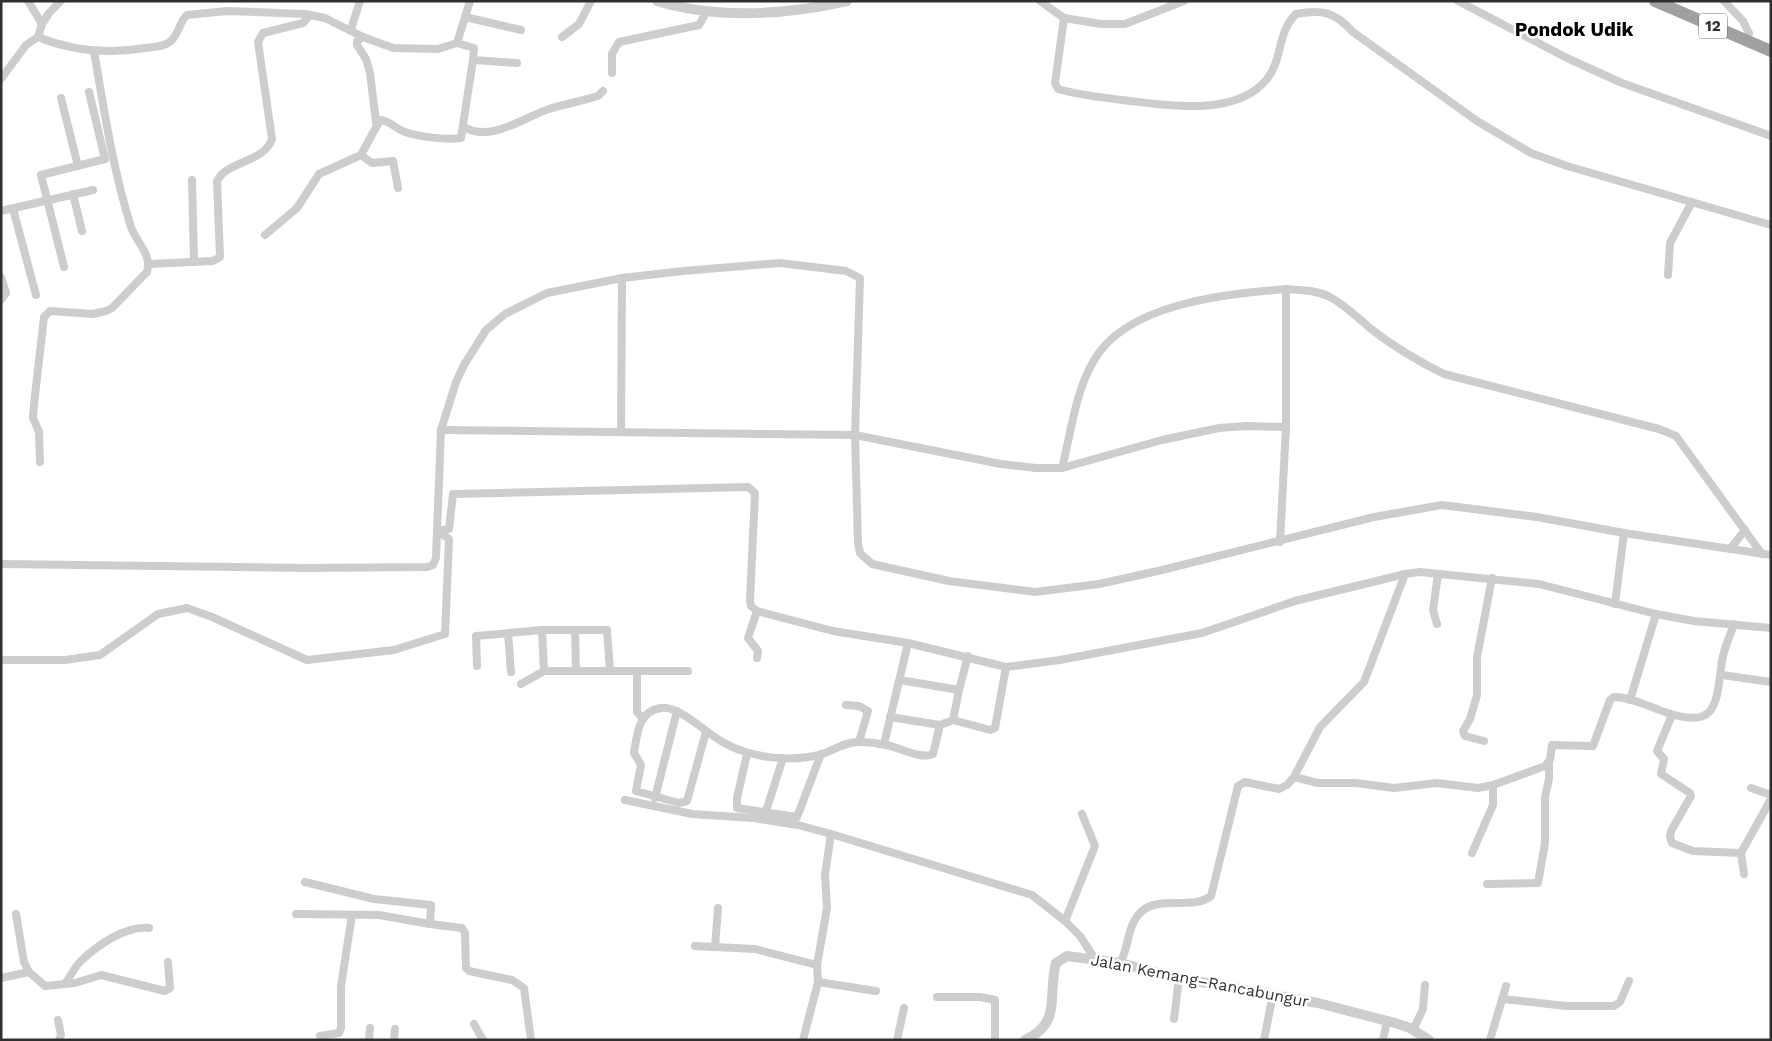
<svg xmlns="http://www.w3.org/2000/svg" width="1772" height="1041" viewBox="0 0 1772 1041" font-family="'Work Sans',sans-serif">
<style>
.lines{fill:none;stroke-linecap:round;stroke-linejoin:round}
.minor{stroke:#cdcdcd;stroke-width:8}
.tertiary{stroke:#cdcdcd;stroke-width:10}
.trunk{stroke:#a0a0a0;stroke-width:12}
.labels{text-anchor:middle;stroke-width:5;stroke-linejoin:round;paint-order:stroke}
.shield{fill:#fff;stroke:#6e6e6e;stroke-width:1}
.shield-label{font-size:15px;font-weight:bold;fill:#303030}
.street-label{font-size:16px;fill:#303030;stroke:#fff}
.quarter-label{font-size:19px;font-weight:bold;fill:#000;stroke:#fff}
</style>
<rect width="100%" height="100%" fill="#fff"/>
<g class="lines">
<g class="minor">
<polyline points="28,1 42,24 38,37"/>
<polyline points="1040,1 1064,18 1101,24 1125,24 1184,1"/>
<polyline points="1458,1 1569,59 1622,83 1771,136"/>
<polyline points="1724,1 1743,21 1749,33"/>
<polyline points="465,17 521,30"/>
<path d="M 1064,18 L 1055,83 L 1058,89 C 1078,95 1100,97 1122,100 C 1164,105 1236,118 1267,79 C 1283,59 1277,32 1296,14 C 1322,9 1335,12 1353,32 L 1477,121 L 1531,153 L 1567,166 L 1771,225"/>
<polyline points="42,24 49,13 61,1"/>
<polyline points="351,29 360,1"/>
<polyline points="363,37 357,41 357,45 366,59 370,73 376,122"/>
<polyline points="562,37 579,24 591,1"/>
<polyline points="457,43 470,1"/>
<polyline points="612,73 612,54 619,42 699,25 706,13"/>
<path d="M 1,79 L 26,45 L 38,37 C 72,51 109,54 145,48 C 153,47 164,47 171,41 C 179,34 179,22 187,15 L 227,11 L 305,14 L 325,18 L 363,37 L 393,48 L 438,49 L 457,43 L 474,48 L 473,60 L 517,63"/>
<polyline points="61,98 78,166"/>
<path d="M 464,127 C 491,143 524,117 549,109 C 565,104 582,101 598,96 L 603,91"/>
<polyline points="361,155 372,163 393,161 398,188"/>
<polyline points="192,180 194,261"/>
<polyline points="73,194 82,231"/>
<polyline points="13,209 36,295"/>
<polyline points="1,211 93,190"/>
<path d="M 265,235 L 297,208 L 319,174 L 361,155 L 380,120 C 389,120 396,129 405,132 C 421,137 444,140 461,138 L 473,60"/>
<path d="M 149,264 L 213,261 L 220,257 L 217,181 C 228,160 264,163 272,139 L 258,42 L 263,33 L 303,23 L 310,15"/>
<polyline points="64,267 41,175 105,159 89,92"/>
<polyline points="1668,275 1670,243 1692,202"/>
<polyline points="1,277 6,293 1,300"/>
<path d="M 441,430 L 855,435 L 1001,464 L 1036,468 L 1062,468 L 1162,440 L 1219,428 L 1246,426 L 1286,427 L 1286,289 C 1300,290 1315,290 1328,296 C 1344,304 1357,317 1371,329 C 1394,347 1418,361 1444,374 L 1659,429 L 1676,436 L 1762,554"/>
<polyline points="621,431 622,278"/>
<path d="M 40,462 L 39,432 L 33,418 L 34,404 L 44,317 L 50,311 L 93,314 L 106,311 L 112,308 L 147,272 C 152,253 137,244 131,227 C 113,170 104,110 94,51"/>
<path d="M 1062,468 C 1071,433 1075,393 1093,362 C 1125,303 1226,294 1286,289"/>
<polyline points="437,531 449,529 453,494 748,487 755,493 750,601 751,606 757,611 833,631 908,643 1006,667 1060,660 1202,633 1295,601 1405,574"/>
<polyline points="1280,542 1286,427"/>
<polyline points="1730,549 1745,530"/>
<polyline points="1,564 307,568 427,567 433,565 436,558 437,531 441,430 456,382 464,365 486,330 505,314 547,293 622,278 683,271 780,263 846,271 860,278 855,435 858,543 860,553 872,564 949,581 1035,592 1099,584 1158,571 1374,517 1442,505 1537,517 1624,533 1771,555"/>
<polyline points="1615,604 1624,533"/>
<polyline points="757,611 748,638 758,651 757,658"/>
<polyline points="1437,624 1433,610 1438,574"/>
<polyline points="542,630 544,671"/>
<polyline points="575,630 576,671"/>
<polyline points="508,633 511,672"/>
<polyline points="1,660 65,660 100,655 158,614 187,608 212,617 307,660 394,650 445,634 449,539 437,531"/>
<polyline points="477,666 476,636 542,630 607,630 610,671"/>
<polyline points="637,671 637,712 643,719"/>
<polyline points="1722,675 1771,682"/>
<polyline points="900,680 959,690 968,656"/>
<polyline points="521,684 544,671 688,671"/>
<polyline points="1630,700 1656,614"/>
<polyline points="846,705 859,706 868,711 859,742"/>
<polyline points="1672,715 1657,751 1664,759 1661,774 1690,793 1691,796 1671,831 1670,837 1672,843 1693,851 1741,853 1771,799"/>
<polyline points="890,717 940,725"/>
<polyline points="953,720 990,730 995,728 1006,667"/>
<path d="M 706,732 L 687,801 L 679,803 L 636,791 L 641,765 L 634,753 C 637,735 638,711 661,708 C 679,705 708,735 726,744 C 753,758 789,762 819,755 C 834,751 843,742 859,742 C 867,742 877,743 886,745 C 898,747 921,760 933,754 L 940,725 L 953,720 L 959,690"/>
<polyline points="1484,741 1465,736 1463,731 1470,719 1477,695 1477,657 1492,578"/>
<polyline points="884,744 908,643"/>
<polyline points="747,754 737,798 737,808 797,817 821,754"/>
<path d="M 1294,777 L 1318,783 L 1356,783 L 1394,788 L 1437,783 L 1478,788 L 1493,785 L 1545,766 L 1550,760 L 1552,745 L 1593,746 L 1610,700 L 1614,697 C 1631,697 1650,707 1665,712 C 1719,731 1716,702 1722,661 C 1724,648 1730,636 1734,624"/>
<polyline points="1751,788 1771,795"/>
<polyline points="655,798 677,711"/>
<polyline points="625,800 692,814 753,818 798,825 831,834 825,875 827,908 817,965 818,982 803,1040"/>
<polyline points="766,811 783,758"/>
<polyline points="831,834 1032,895 1065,921 1080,936 1095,959"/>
<polyline points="1472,853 1493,805 1493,785"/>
<polyline points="1741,853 1744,874"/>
<polyline points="305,882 374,899 431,905 430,924 462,928 465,933 466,968 469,971 512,980 524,988 531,1040"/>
<polyline points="1487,884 1538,883 1545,843 1545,797 1549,779 1549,763"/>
<polyline points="16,914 24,962 29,972"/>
<polyline points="296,914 379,915 430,924"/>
<polyline points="1065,921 1095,846 1082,814"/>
<polyline points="695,946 755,949 817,965"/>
<polyline points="715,947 718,908"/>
<path d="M 1120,963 C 1129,948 1127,926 1140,913 C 1157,894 1192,911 1211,896 L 1238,786 L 1245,782 L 1279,789 L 1287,785 L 1294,777 L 1320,727 L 1364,682 L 1405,574 L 1420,572 L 1539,584 L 1656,614 L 1694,621 L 1771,628"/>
<polyline points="1,978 29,972 45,986 75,983 101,975 165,991 170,988 168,962"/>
<polyline points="818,982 876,991"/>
<path d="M 65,984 C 70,977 74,968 80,962 C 97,945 125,926 149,928"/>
<polyline points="937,997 980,997 995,1000 995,1040"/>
<polyline points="1503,999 1566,1006 1614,1006 1620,1002 1629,981"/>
<polyline points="1174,1019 1179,978"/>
<polyline points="58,1020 61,1035 59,1040"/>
<polyline points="474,1024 483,1040"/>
<polyline points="1413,1030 1423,1009 1425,985"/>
<polyline points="320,1036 339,1033 341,1028 341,986 352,915"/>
<polyline points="369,1040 370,1028"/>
<polyline points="394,1040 395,1029"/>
<polyline points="897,1040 904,1008"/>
<polyline points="1264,1040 1273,994"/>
<polyline points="1383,1040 1387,1021"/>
<polyline points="1490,1040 1506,986"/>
</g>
<g class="tertiary">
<path d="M 657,1 C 719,20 784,15 847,1"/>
<path d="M 1025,1040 C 1063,1022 1047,996 1056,963 L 1067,956 L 1120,963 L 1179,978 L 1318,1003 L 1395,1023 L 1410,1028 L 1429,1040"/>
</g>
<polyline class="trunk" points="1655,1 1771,51"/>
</g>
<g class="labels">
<rect class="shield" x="1699" y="13.5" width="28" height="25" rx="4"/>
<g class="shield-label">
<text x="1713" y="31">12</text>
</g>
<g class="street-label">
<text transform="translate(1200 980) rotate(11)" y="6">Jalan Kemang–Rancabungur</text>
</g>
<g class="quarter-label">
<text x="1574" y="36">Pondok Udik</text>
</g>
</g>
<rect width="1772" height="1041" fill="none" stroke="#303030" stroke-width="5"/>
</svg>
